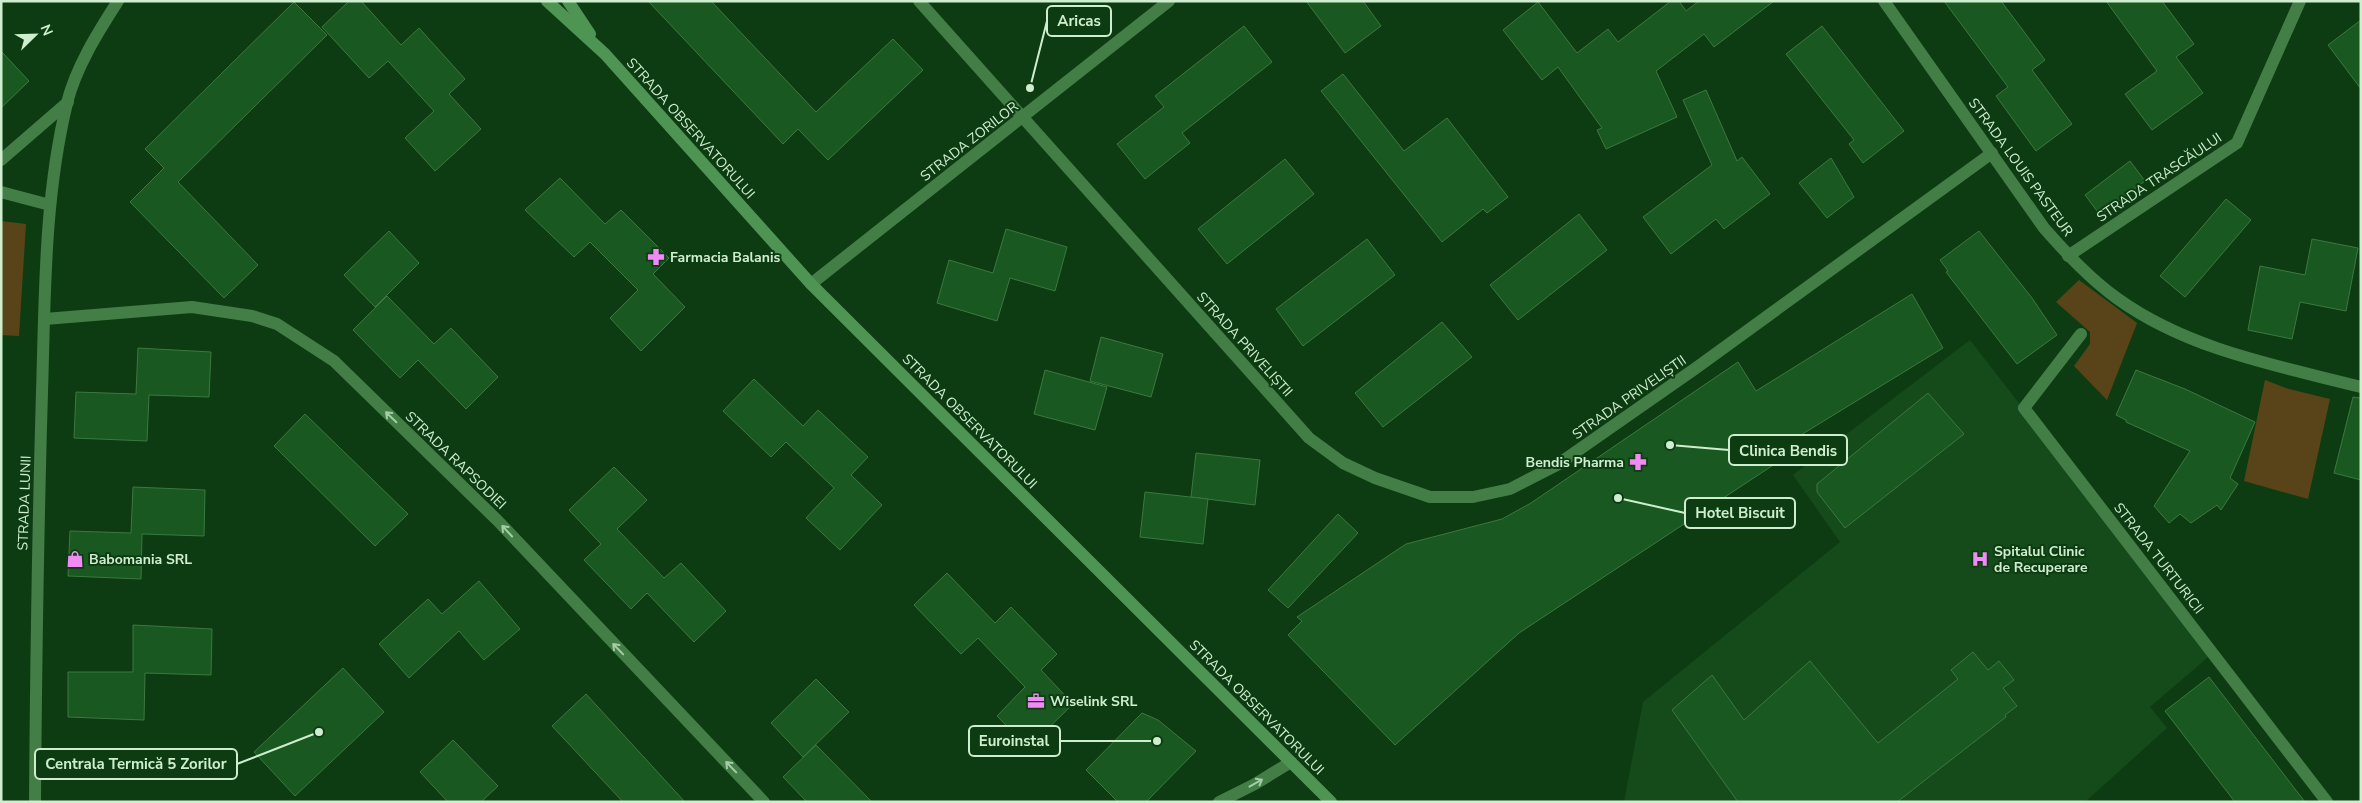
<svg xmlns="http://www.w3.org/2000/svg" width="2362" height="803" viewBox="0 0 2362 803" font-family="'Nunito Sans',sans-serif">
<style>
.built{fill:#154a1b}
.green{fill:#584418}
.building{fill:#1a5821;stroke:#3c7840}
.lines{fill:none;stroke-linecap:round;stroke-linejoin:round}
.minor{stroke:#427e46;stroke-width:12}
.tertiary{stroke:#427e46;stroke-width:12}
.secondary{stroke:#4e9453;stroke-width:12}
.oneway{stroke:#a5cca6}
.labels{text-anchor:middle;stroke-width:4;stroke-linejoin:round;paint-order:stroke}
.street-label{font-size:14px;fill:#cfeecf;stroke:#0d3c12}
.poi-label{font-size:14px;font-weight:bold;fill:#cfeecf;stroke:#0d3c12;text-anchor:start}
.leader{fill:none;stroke:#cfeecf;stroke-width:2}
.callout-dot{fill:#cfeecf;stroke:#0d3c12;stroke-width:2}
.callout{fill:#0d3c12;stroke:#cfeecf;stroke-width:2}
.callout-label{font-size:15px;text-anchor:middle;font-weight:bold;fill:#cfeecf}
</style>
<rect width="100%" height="100%" fill="#0d3c12"/>
<polygon class="built" points="1970,340 2213,653 2150,707 2167,728 2085,802 1624,802 1643,702 1840,542 1793,475"/>
<g class="green">
<polygon points="1,221 26,224 19,336 1,335"/>
<polygon points="2079,280 2137,323 2107,400 2074,366 2090,344 2090,332 2056,302"/>
<polygon points="2265,380 2289,389 2330,399 2308,499 2244,481"/>
</g>
<g class="building">
<polygon points="349,1 361,1 401,45 419,28 465,79 449,94 481,129 435,171 405,138 434,111 388,61 369,78 322,27"/>
<polygon points="648,1 711,1 816,112 893,39 923,70 828,160 798,129 783,144"/>
<polygon points="1306,1 1363,1 1381,26 1345,53"/>
<polygon points="1671,1 1679,1 1686,11 1699,1 1774,1 1714,47 1704,34 1656,71 1677,117 1606,149 1597,130 1602,128 1558,67 1542,80 1503,30 1538,2 1577,53 1608,29 1618,42"/>
<polygon points="1944,1 2001,1 2045,60 2032,70 2072,124 2036,151 1996,96 2008,87"/>
<polygon points="2106,1 2162,1 2194,44 2176,57 2203,93 2152,130 2125,94 2157,71"/>
<polygon points="294,2 327,35 178,182 258,265 224,298 130,202 164,168 145,149"/>
<polygon points="2361,20 2361,89 2328,45"/>
<polygon points="1244,26 1272,62 1182,133 1190,143 1145,179 1117,144 1164,107 1155,96"/>
<polygon points="1822,26 1904,131 1863,163 1849,144 1854,140 1786,54"/>
<polygon points="1,51 29,81 1,108"/>
<polygon points="1343,74 1404,151 1447,118 1508,197 1487,213 1483,209 1442,242 1321,91"/>
<polygon points="1706,90 1737,161 1742,157 1770,194 1724,229 1716,219 1671,254 1643,217 1712,165 1683,100"/>
<polygon points="1831,158 1854,197 1827,218 1799,183"/>
<polygon points="1285,159 1314,194 1227,264 1198,229"/>
<polygon points="2130,161 2145,181 2100,215 2085,195"/>
<polygon points="560,178 605,224 621,210 669,258 653,274 685,307 641,351 610,318 638,290 590,242 574,257 525,210"/>
<polygon points="2226,199 2251,220 2185,297 2160,276"/>
<polygon points="1579,214 1607,250 1518,320 1490,285"/>
<polygon points="1006,229 1067,247 1055,291 1010,278 997,321 937,303 949,260 993,273"/>
<polygon points="389,231 419,263 375,307 344,275"/>
<polygon points="1979,231 2032,298 2057,335 2017,364 1946,272 1948,271 1940,260"/>
<polygon points="1367,239 1395,275 1303,346 1276,309"/>
<polygon points="2312,239 2358,248 2346,311 2300,302 2292,339 2248,330 2260,266 2305,275"/>
<polygon points="1912,294 1943,348 1791,441 1796,450 1519,633 1395,745 1288,635 1302,621 1297,617 1406,544 1502,519 1531,503 1738,362 1756,391"/>
<polygon points="387,296 434,344 451,328 498,377 466,409 418,360 400,378 353,330"/>
<polygon points="1442,322 1472,357 1383,427 1355,393"/>
<polygon points="1101,337 1163,354 1151,397 1090,381"/>
<polygon points="138,348 211,352 209,397 149,395 147,441 74,438 76,392 136,394"/>
<polygon points="1045,370 1107,387 1095,430 1034,414"/>
<polygon points="2136,370 2185,389 2255,422 2230,478 2238,484 2221,510 2217,505 2191,523 2180,514 2169,523 2154,506 2190,451 2126,422 2126,420 2116,415"/>
<polygon points="754,379 803,426 818,410 868,457 851,475 882,505 840,550 806,518 834,488 786,442 771,457 723,411"/>
<polygon points="1928,393 1964,434 1845,528 1817,492 1817,484"/>
<polygon points="2353,397 2361,398 2361,480 2334,473"/>
<polygon points="305,414 408,514 375,546 274,446"/>
<polygon points="1196,453 1260,460 1255,505 1191,497"/>
<polygon points="614,467 647,500 617,529 664,578 681,563 726,611 694,642 647,593 631,609 584,560 601,544 569,510"/>
<polygon points="133,487 205,490 204,536 142,534 141,579 68,576 70,531 131,533"/>
<polygon points="1145,492 1208,499 1203,544 1140,537"/>
<polygon points="1338,514 1358,533 1288,608 1268,590"/>
<polygon points="947,573 995,623 1011,607 1057,654 1041,670 1073,704 1028,748 997,716 1025,687 978,638 961,654 914,605"/>
<polygon points="479,581 520,629 484,660 459,631 409,678 379,644 428,599 442,614"/>
<polygon points="133,625 212,629 211,675 145,673 144,720 68,717 68,672 133,672"/>
<polygon points="1973,652 1988,670 1999,661 2014,680 2003,688 2017,706 2005,715 2006,717 1897,802 1738,802 1672,710 1712,675 1744,720 1810,661 1878,743 1958,679 1951,670"/>
<polygon points="343,668 384,712 295,796 254,752"/>
<polygon points="2209,677 2305,802 2235,802 2165,711"/>
<polygon points="816,679 849,712 803,757 771,723"/>
<polygon points="586,694 685,802 623,802 552,726"/>
<polygon points="1142,713 1158,720 1196,751 1146,802 1118,802 1086,770"/>
<polygon points="453,740 498,786 481,802 448,802 420,772"/>
<polygon points="816,745 872,802 807,802 783,777"/>
</g>
<g class="lines">
<g class="minor">
<polyline points="919,1 1309,438 1343,463 1375,478 1430,497 1473,497 1510,489 1557,465 1696,368 1992,153"/>
<path d="M 1884,1 L 2044,228 C 2067,254 2090,279 2118,299 C 2189,350 2279,366 2361,387"/>
<polyline points="1,160 68,102"/>
<polyline points="1,192 50,205"/>
<polyline points="2068,256 2237,143 2300,1"/>
<polyline points="811,284 1169,1"/>
<polyline points="45,319 192,307 252,316 277,324 334,361 498,521 764,802"/>
<polyline points="2081,334 2024,408 2327,802"/>
<polyline points="1219,802 1255,784 1291,762"/>
</g>
<path class="tertiary" d="M 35,802 C 36,665 38,529 42,392 C 45,296 44,198 67,103 C 76,67 98,32 118,1"/>
<g class="secondary">
<polyline points="547,1 605,54 811,284 1331,802"/>
<polyline points="568,1 590,34"/>
</g>
</g>
<defs><path id="oneway-shaft" d="M-6 0H5M1.5-3L5.5 0L1.5 3" fill="none" stroke-width="1.6" stroke-linecap="round" stroke-linejoin="round" transform="scale(1.25)"/></defs>
<g class="oneway">
<use href="#oneway-shaft" transform="translate(391 417) rotate(-136)"/>
<use href="#oneway-shaft" transform="translate(507 531) rotate(-133)"/>
<use href="#oneway-shaft" transform="translate(618 649) rotate(-134)"/>
<use href="#oneway-shaft" transform="translate(731 767) rotate(-134)"/>
<use href="#oneway-shaft" transform="translate(1256 783) rotate(-29)"/>
</g>
<defs>
<g id="pharmacy-bare" transform="scale(1.35)"><path d="M-2-6h4v4h4v4h-4v4h-4v-4h-4v-4h4Z" fill="#f08bf6" stroke="#0d3c12" stroke-width="2.5" paint-order="stroke"/></g>
<g id="shop-bare" transform="scale(1.35)"><path d="M-5-2.5h2.3a2.7 3.5 0 0 1 5.4 0H5L5.5 6h-11ZM-1.5-2.5h3a1.5 2.3 0 0 0-3 0Z" fill="#f08bf6" stroke="#0d3c12" stroke-width="2.5" paint-order="stroke"/></g>
<g id="hospital-bare" transform="scale(1.35)"><path d="M-5-5h3v3.5h4V-5h3V5h-3V1.5h-4V5h-3Z" fill="#f08bf6" stroke="#0d3c12" stroke-width="2.5" paint-order="stroke"/></g>
<g id="office-bare" transform="scale(1.35)"><path d="M-6-3h4V-5.5h4V-3h4V5H-6ZM-1-4.5V-3h2v-1.5ZM-6 0V1H6V0Z" fill="#f08bf6" stroke="#0d3c12" stroke-width="2.5" paint-order="stroke"/></g>
</defs>
<g fill-rule="evenodd">
<use href="#pharmacy-bare" x="656" y="257"/>
<use href="#pharmacy-bare" x="1638" y="462"/>
<use href="#shop-bare" x="75" y="559"/>
<use href="#hospital-bare" x="1980" y="559"/>
<use href="#office-bare" x="1036" y="701"/>
</g>
<g class="labels">
<g class="street-label">
<text transform="translate(691 128) rotate(48)" y="5">STRADA OBSERVATORULUI</text>
<text transform="translate(969 141) rotate(-38)" y="5">STRADA ZORILOR</text>
<text transform="translate(2021 167) rotate(54)" y="5">STRADA LOUIS PASTEUR</text>
<text transform="translate(2159 177) rotate(-34)" y="5">STRADA TRASCĂULUI</text>
<text transform="translate(1245 344) rotate(48)" y="5">STRADA PRIVELIȘTII</text>
<text transform="translate(1629 397) rotate(-35)" y="5">STRADA PRIVELIȘTII</text>
<text transform="translate(970 421) rotate(45)" y="5">STRADA OBSERVATORULUI</text>
<text transform="translate(456 460) rotate(44)" y="5">STRADA RAPSODIEI</text>
<text transform="translate(24 503) rotate(-88)" y="5">STRADA LUNII</text>
<text transform="translate(2159 558) rotate(52)" y="5">STRADA TURTURICII</text>
<text transform="translate(1257 707) rotate(45)" y="5">STRADA OBSERVATORULUI</text>
</g>
<g class="poi-label">
<text x="670" y="262">Farmacia Balanis</text>
<text x="1624" y="467" text-anchor="end">Bendis Pharma</text>
<text x="1994" y="556">Spitalul Clinic<tspan x="1994" dy="16">de Recuperare</tspan></text>
<text x="89" y="564">Babomania SRL</text>
<text x="1050" y="706">Wiselink SRL</text>
</g>
</g>
<path class="leader" d="M1030 88L1047 21M1670 445L1729 450M1618 498L1685 513M1157 741L1060 741M319 732L237 764"/>
<g class="callout-dot">
<circle cx="1030" cy="88" r="5"/>
<circle cx="1670" cy="445" r="5"/>
<circle cx="1618" cy="498" r="5"/>
<circle cx="1157" cy="741" r="5"/>
<circle cx="319" cy="732" r="5"/>
</g>
<g class="callout">
<rect x="1047" y="6" width="64" height="30" rx="5"/>
<rect x="1729" y="435" width="118" height="30" rx="5"/>
<rect x="1685" y="498" width="110" height="30" rx="5"/>
<rect x="969" y="726" width="91" height="30" rx="5"/>
<rect x="35" y="749" width="202" height="30" rx="5"/>
</g>
<g class="callout-label">
<text x="1079" y="26">Aricas</text>
<text x="1788" y="456">Clinica Bendis</text>
<text x="1740" y="518">Hotel Biscuit</text>
<text x="1014" y="746">Euroinstal</text>
<text x="136" y="769">Centrala Termică 5 Zorilor</text>
</g>
<rect width="2362" height="803" fill="none" stroke="#cfeecf" stroke-width="5"/>
<g transform="translate(35 35) rotate(67)" stroke="#0d3c12" stroke-width="4" paint-order="stroke">
<path d="M0-4L9 19L0 12L-9 19Z" fill="#cfeecf"/>
<text y="-8" font-size="14" font-weight="bold" text-anchor="middle" fill="#cfeecf">N</text>
</g>
</svg>
